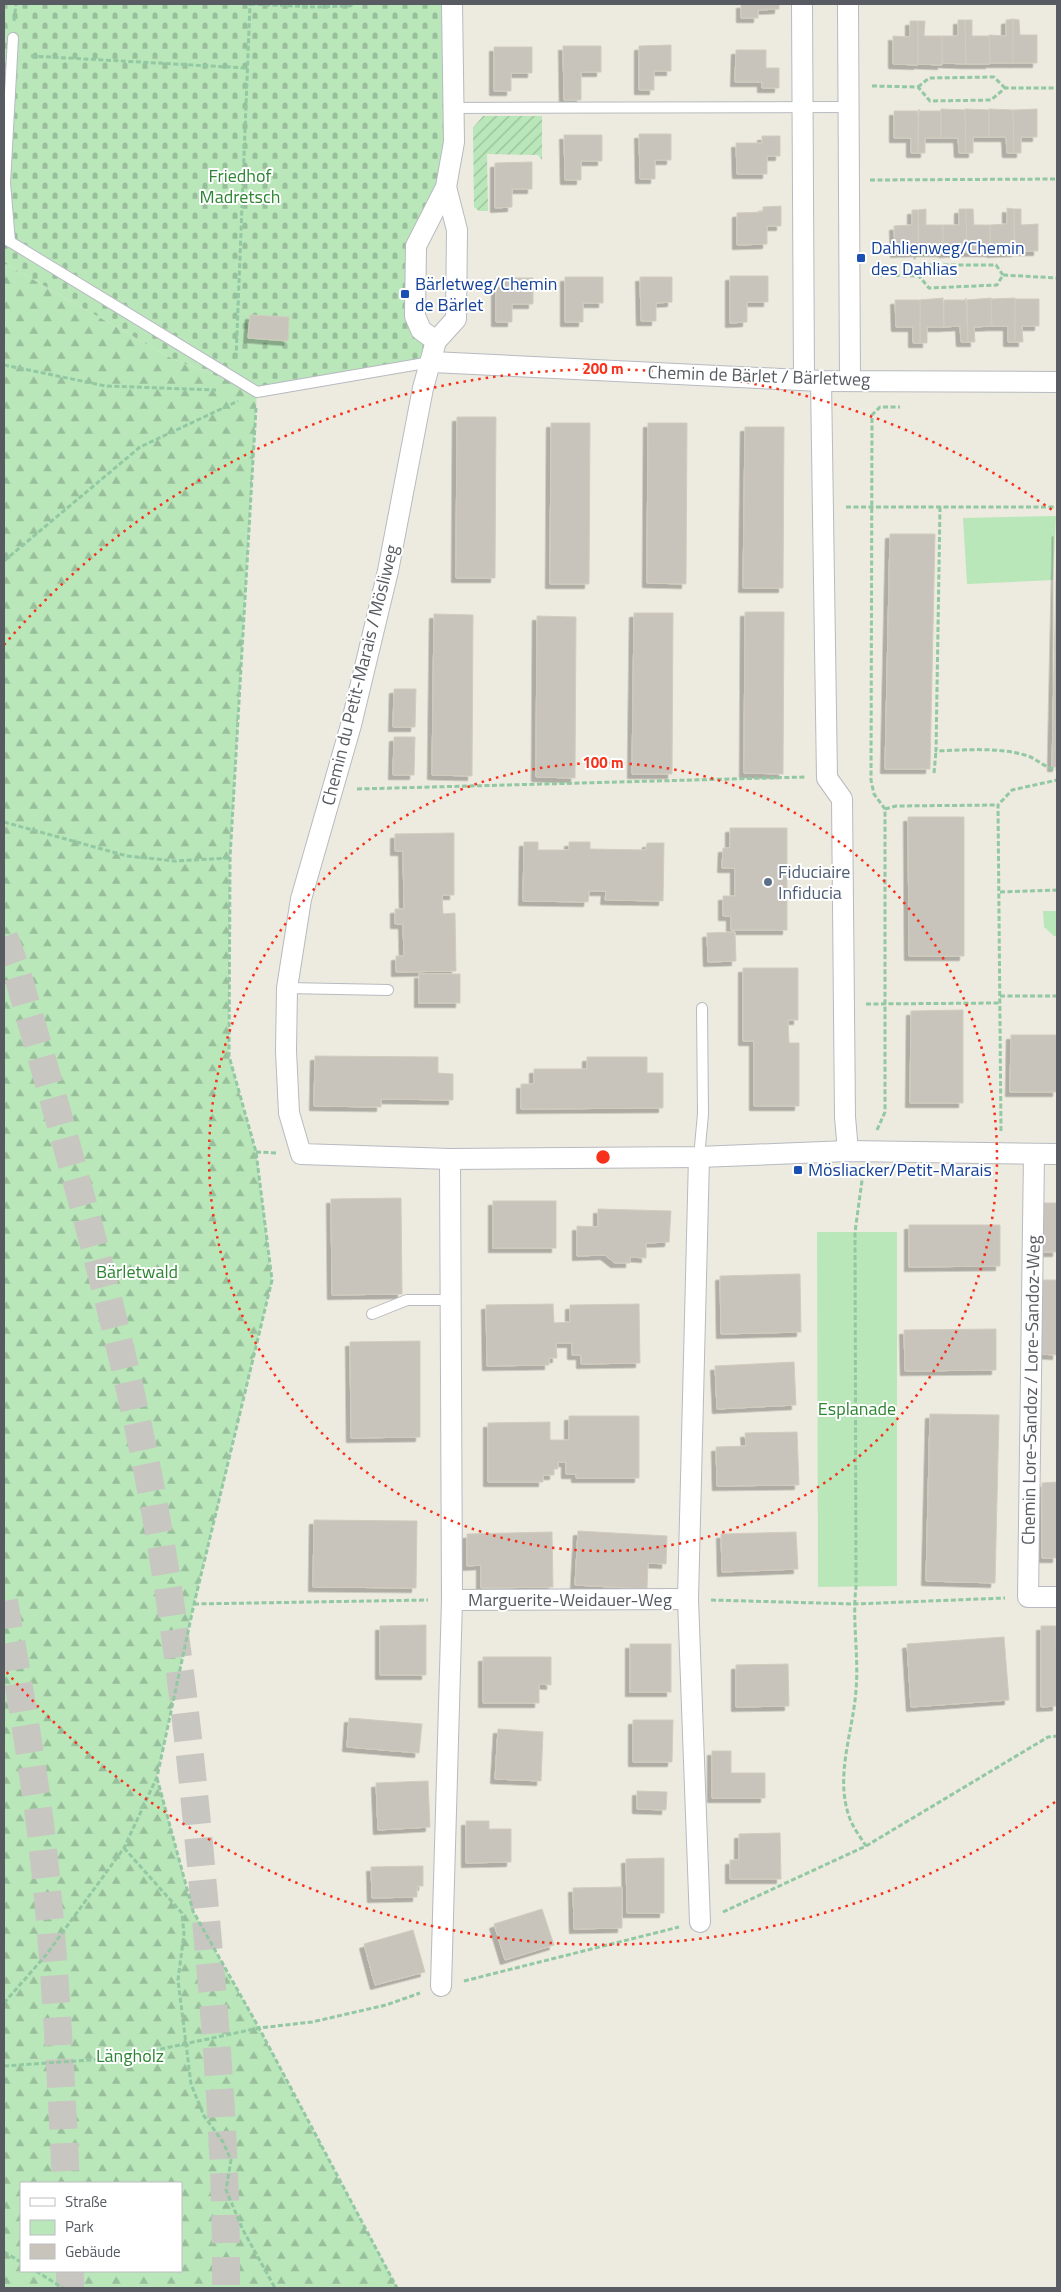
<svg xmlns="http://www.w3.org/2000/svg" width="1061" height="2292" viewBox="0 0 1061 2292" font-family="'Titillium Web',sans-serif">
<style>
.forest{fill:url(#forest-firs);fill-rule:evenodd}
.cemetery{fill:url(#cemetery-stones)}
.park{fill:#b9e7ba}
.garden{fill:url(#garden-furrows)}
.building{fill:#c8c4bc;stroke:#d2ccbd;filter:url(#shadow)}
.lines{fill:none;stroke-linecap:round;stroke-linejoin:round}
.highway-tunnel{stroke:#c8c6c0;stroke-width:28;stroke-dasharray:28 14;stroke-linecap:butt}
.lane-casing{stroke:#b7bac0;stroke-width:12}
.street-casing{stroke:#b7bac0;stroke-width:22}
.path{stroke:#92c8a2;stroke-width:3;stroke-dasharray:5 2.5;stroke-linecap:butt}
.lane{stroke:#fff;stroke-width:10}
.street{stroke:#fff;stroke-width:20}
.ring{fill:none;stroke:#f7311b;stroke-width:2.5;stroke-dasharray:2.5 5}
.transit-dot{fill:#1a4fb4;stroke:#fff;stroke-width:2}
.service-dot{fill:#5c6f8a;stroke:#fff;stroke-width:2}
.labels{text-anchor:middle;stroke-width:4;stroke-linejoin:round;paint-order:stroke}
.park-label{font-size:18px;fill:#2d8533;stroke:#fff}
.transit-label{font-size:18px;fill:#164399;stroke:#fff;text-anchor:start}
.street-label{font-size:18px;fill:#585c62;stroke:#fff}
.service-label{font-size:18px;fill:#4e5e75;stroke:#fff;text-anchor:start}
.centre{fill:#f7311b;stroke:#fff;stroke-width:2.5}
.ring-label{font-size:15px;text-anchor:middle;font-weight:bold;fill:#f7311b;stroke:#fff;stroke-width:4;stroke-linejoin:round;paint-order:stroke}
</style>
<defs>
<pattern id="forest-firs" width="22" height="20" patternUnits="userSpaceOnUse" patternTransform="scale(1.25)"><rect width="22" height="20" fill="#b9e7ba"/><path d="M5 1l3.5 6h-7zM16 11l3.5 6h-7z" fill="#99be9b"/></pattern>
<pattern id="cemetery-stones" width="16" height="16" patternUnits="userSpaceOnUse" patternTransform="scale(1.25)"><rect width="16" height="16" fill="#b9e7ba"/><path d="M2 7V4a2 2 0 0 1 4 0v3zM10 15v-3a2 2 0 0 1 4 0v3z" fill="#99be9b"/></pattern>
<pattern id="garden-furrows" width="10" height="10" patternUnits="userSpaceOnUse" patternTransform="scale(1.25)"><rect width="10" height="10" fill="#b9e7ba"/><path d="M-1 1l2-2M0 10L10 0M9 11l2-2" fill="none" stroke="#99be9b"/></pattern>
<filter id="shadow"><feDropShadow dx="-4.5" dy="4.5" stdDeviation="0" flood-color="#0004"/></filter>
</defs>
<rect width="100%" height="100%" fill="#edeadf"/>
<path class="forest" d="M 6,264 L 171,358 L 257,392 L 230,858 L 229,1056 L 256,1152 L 272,1280 L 194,1604 L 157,1777 L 193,1911 L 259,2028 L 397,2288 L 4,2288 L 4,265 ZM 21,2183 L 181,2183 L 181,2271 L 21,2271 Z"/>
<polygon class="cemetery" points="4,4 452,4 453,108 429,218 415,316 432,362 257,392 171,358 6,264 4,265"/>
<g class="park">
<polygon points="1056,516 1053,580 967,584 963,518"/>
<polygon points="1043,911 1057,911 1057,936 1054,936 1044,927"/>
<polygon points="817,1232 897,1232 897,1586 818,1587"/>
</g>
<polygon class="garden" points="483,116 542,116 542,160 538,155 487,154 488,211 479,211 474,207 473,128"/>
<g class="building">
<polygon points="741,4 779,4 779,9 758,10 758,18 741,18"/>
<polygon points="1013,19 1014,63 990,63 989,35 1006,36 1006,20"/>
<polygon points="1013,19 1019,20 1020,35 1037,35 1037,63 1013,63"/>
<polygon points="958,20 965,20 966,64 942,63 942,36 958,36"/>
<polygon points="965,20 972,20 972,36 989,36 990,64 966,64"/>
<polygon points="910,21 918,21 918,65 893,64 893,36 910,37"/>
<polygon points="918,21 925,21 924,36 942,36 942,65 918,64"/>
<polygon points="671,45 671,71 654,71 654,90 639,90 639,46"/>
<polygon points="563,46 601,46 601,72 581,72 581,100 564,100"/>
<polygon points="494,47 532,47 532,73 511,73 511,91 494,91"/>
<polygon points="736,50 766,50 766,68 779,68 779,88 762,88 762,82 735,82"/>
<polygon points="919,109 919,111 941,111 941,138 925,138 925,153 918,153"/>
<polygon points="941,109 965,110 966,153 959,153 958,138 941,138"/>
<polygon points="965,109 989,110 989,137 973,137 973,153 966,153"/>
<polygon points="989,109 1013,110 1014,153 1007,153 1006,137 989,137"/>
<polygon points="1037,109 1037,137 1021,137 1021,153 1014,153 1013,110"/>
<polygon points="894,111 918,111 918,153 911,153 911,138 894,138"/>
<polygon points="639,134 671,134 671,160 655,160 655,179 640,179"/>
<polygon points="564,135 602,135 602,161 581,161 581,180 565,180"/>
<polygon points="762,136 780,136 780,156 767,156 767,174 737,174 736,143 762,143"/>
<polygon points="532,162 532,189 512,189 512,207 495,208 495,163"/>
<polygon points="781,206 781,226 767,226 767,244 737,245 737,213 763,212 763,207"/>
<polygon points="1007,208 1014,209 1014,252 991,253 990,225 1007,224"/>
<polygon points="926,209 926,225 943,225 943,252 920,252 919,255 918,210"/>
<polygon points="959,209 966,209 967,252 943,253 943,225 959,225"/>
<polygon points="966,209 973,209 974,225 990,225 990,252 967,252"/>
<polygon points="1014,209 1021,209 1021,225 1038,224 1038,251 1016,251 1015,253"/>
<polygon points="912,210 918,210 918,252 895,253 894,226 912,225"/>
<polygon points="730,276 768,276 768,302 747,302 747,322 730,323"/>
<polygon points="565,277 603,277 603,303 583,303 583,322 565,322"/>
<polygon points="640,277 672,277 672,302 656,303 656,321 641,321"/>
<polygon points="496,278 533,278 533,304 512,304 512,322 496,322"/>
<polygon points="943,298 944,327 927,327 927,343 920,343 920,300"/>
<polygon points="966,298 968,342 961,342 960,326 944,327 944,300 966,300"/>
<polygon points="991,298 992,326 974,327 975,342 968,342 967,300"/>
<polygon points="1015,298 1015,342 1008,342 1008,326 992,326 991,299"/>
<polygon points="1015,299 1039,299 1039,326 1022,326 1023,342 1015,342"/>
<polygon points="895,300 920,300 920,343 913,343 913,327 896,327"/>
<polygon points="250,315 289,317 288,341 248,338"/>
<polygon points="457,417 496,417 495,578 456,578"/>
<polygon points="551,423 590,423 589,584 550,584"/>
<polygon points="648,423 687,423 686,584 647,583"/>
<polygon points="745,427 784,427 783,588 743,588"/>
<polygon points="1057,532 1057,767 1052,767"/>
<polygon points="890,534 935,534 930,769 885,769"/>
<polygon points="745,612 784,612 783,774 744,773"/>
<polygon points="634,613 673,613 672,774 632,774"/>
<polygon points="434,614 473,615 472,776 432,775"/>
<polygon points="537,616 576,617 575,778 536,777"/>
<polygon points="394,689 416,689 415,727 393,727"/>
<polygon points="394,737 415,737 414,775 393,775"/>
<polygon points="908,817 964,817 964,956 909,956"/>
<polygon points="730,828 787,828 787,930 731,930 731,916 723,916 723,896 735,896 735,868 722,868 723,848 730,848"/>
<polygon points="454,833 454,895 442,895 443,914 455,913 456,971 396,972 396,956 404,956 403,924 395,924 395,909 404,909 403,851 395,851 395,834"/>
<polygon points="524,842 538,842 538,850 569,850 569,842 590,842 590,849 646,850 647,843 664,843 663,901 605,900 606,891 589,891 588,902 523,901"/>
<polygon points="735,932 736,961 708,962 707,933"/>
<polygon points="743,968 798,968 798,1020 788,1020 789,1043 799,1043 799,1106 754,1106 754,1041 743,1041"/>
<rect x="419" y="974" width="41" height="29"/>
<polygon points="963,1010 963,1103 910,1103 911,1011"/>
<polygon points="1011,1035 1057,1035 1057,1092 1010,1092"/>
<polygon points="315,1056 438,1057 438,1073 453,1074 453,1100 381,1099 381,1107 314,1106"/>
<polygon points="587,1057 647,1057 647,1073 663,1073 663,1108 521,1109 521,1084 534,1084 534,1069 587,1069"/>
<polygon points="401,1198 402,1294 332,1295 331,1199"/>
<rect x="493" y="1201" width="63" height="47"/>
<polygon points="1039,1203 1057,1203 1057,1252 1040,1252"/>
<polygon points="598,1209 671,1211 669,1242 646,1243 646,1258 630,1257 630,1263 615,1263 605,1255 577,1256 577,1226 598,1227"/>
<polygon points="909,1225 1000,1225 1000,1266 909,1267"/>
<polygon points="800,1274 801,1332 721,1334 720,1276"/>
<polygon points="1040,1280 1057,1280 1057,1355 1038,1354"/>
<polygon points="553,1304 554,1323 570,1322 570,1305 639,1304 640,1363 581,1364 581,1355 572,1355 572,1343 556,1343 557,1358 549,1358 549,1365 487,1366 486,1305"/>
<polygon points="996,1329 996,1370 905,1371 904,1330"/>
<polygon points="420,1341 420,1437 351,1438 350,1342"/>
<polygon points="794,1362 796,1405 717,1409 715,1366"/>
<polygon points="930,1414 999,1415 995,1583 926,1581"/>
<polygon points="569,1416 639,1416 639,1478 576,1478 576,1474 566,1474 566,1462 558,1462 558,1469 554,1469 554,1475 543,1475 543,1482 488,1482 488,1423 550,1422 550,1440 569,1440"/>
<polygon points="797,1432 799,1485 717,1486 716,1447 746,1446 745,1433"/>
<polygon points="1057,1482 1057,1558 1042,1558 1042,1483"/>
<polygon points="314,1520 417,1521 416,1588 313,1587"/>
<polygon points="578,1531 667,1536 666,1564 648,1563 647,1589 575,1585"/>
<polygon points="552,1532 553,1587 481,1588 481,1565 467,1566 467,1534"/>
<polygon points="796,1532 798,1569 722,1572 721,1534"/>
<polygon points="426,1625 426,1675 380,1675 380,1626"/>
<polygon points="1041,1626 1056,1626 1057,1706 1041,1707"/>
<polygon points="1004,1637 1009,1700 911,1707 907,1644"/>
<rect x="630" y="1644" width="41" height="48"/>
<polygon points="483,1657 551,1657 551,1685 539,1684 539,1703 483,1703"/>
<polygon points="788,1664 789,1706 736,1707 736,1665"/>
<polygon points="349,1718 422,1724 419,1753 347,1747"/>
<polygon points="633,1720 673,1720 672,1762 633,1762"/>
<polygon points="498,1729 543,1732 541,1781 495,1779"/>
<polygon points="712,1751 731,1751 731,1773 765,1773 765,1798 712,1798"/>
<polygon points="428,1781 430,1827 378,1830 376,1783"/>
<polygon points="637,1791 667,1792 666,1810 637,1809"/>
<polygon points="466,1821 489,1821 489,1829 511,1829 511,1862 466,1863"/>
<polygon points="780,1833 781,1879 730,1879 730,1860 739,1860 739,1834"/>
<polygon points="664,1858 664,1913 627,1913 626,1859"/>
<polygon points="423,1866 423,1886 417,1886 417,1897 372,1898 371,1867"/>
<polygon points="622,1887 622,1928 574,1929 573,1888"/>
<polygon points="542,1909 554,1945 505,1960 494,1924"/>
<polygon points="413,1930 425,1972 375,1985 364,1944"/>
</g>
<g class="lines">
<g class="highway-tunnel">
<path d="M 4,937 L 16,969 C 63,1133 112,1296 146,1464 C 175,1607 191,1753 204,1898 C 216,2028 227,2158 226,2288"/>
<path d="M 4,1601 C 20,1693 37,1785 46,1878 C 56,1979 61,2081 66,2183"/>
<polyline points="70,2271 70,2288"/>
</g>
<g class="lane-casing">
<g id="lane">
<polyline points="453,108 848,107"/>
<polyline points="4,238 257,392 431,362"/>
<polyline points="10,242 5,183 13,38"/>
<polyline points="287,988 388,990"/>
<polyline points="699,1157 703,1114 702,1008"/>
<polyline points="372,1314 407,1300 450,1300"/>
</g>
</g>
<g class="street-casing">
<g id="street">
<polyline points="802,4 804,380"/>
<polyline points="848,4 850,380"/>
<polyline points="446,187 457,230 456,319 436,341 423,388 388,571 351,725 301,899 287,988 286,1051 289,1113 301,1154 450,1159 699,1157 848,1151 1057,1154"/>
<polyline points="436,341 421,330 415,316 416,246 446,187 454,142 452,4"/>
<polyline points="432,362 821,381 1057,382"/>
<polyline points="821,381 827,778 842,799 845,1117 848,1151"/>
<polyline points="1034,1154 1028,1597 1057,1597"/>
<polyline points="699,1157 688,1599 700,1922"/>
<polyline points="452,1600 688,1599"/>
<polyline points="441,1986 452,1600 450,1159"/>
</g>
</g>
<g class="path">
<polyline points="250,4 316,7 350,6 353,4"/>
<polyline points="14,21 16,4"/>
<polyline points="31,56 247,68"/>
<polyline points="872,86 918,87 930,101 991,100 1005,88 1057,88"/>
<polyline points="918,87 929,78 994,77 1005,88"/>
<polyline points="870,180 1057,179"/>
<polyline points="872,275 919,276 929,288 997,285 1003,275 1057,278"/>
<polyline points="919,276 927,265 996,265 1003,275"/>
<polyline points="236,358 250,4"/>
<polyline points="4,365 106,386 216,390"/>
<polyline points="846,507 1057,507"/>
<path d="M 940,507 L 936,751 C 966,750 996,747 1025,755 C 1037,758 1045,769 1057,769"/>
<polyline points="4,561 140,447 238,401"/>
<polyline points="934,773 936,751"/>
<polyline points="357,789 805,777"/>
<polyline points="885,809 896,806 998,805"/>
<polyline points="4,822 127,856 175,861 230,858"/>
<polyline points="1000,892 1057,890"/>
<polyline points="1000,996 1057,996"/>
<polyline points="866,1004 1000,1003"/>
<polyline points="877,1130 885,1112 885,809 874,794 871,780 872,415 880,407 900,407"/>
<polyline points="1001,1131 998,805 1012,790 1057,780"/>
<polyline points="256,1152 277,1153"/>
<path d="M 863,1173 L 855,1232 L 856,1587 C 852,1621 859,1656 856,1690 C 853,1733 834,1777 850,1819 C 854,1829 861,1838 866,1846"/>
<polyline points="711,1600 854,1604 1005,1598"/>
<polyline points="194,1604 428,1600"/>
<polyline points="157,1778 193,1911 259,2028 397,2288"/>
<polyline points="124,1848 182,1913 184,1934 178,1980 191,2084 204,2116 223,2142 231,2160 226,2190 243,2230 275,2288"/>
<polyline points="723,1912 866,1846 1048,1737 1057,1736"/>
<polyline points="464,1981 679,1927"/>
<polyline points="4,2003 46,1955 124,1848 157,1777 194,1604 272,1280 256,1152 229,1056 230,858 256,408"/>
<polyline points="4,2066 119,2058 259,2028 312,2022 386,2005 420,1993"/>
<polyline points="4,2252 21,2262"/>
<polyline points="36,2271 63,2288"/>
</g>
<use href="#lane" class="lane"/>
<use href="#street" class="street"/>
</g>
<g class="ring">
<circle cx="603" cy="1157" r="394"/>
<path d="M1055 1802A788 788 0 0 1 4 1669M4 645A788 788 0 0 1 1055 512"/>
</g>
<g class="transit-dot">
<rect x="856" y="253" width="10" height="10" rx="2.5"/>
<rect x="400" y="289" width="10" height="10" rx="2.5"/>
<rect x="793" y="1165" width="10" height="10" rx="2.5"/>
</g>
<circle class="service-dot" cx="768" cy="882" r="5"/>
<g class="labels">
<g class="park-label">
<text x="240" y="182">Friedhof<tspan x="240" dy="21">Madretsch</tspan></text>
<text x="137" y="1278">Bärletwald</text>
<text x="857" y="1415">Esplanade</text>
<text x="130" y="2062">Längholz</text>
</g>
<g class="transit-label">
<text x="871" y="254">Dahlienweg/Chemin<tspan x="871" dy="21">des Dahlias</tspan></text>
<text x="415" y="290">Bärletweg/Chemin<tspan x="415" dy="21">de Bärlet</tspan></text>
<text x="808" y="1176">Mösliacker/Petit-Marais</text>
</g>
<g class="street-label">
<text transform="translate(759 376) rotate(2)" y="6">Chemin de Bärlet / Bärletweg</text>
<text transform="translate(360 675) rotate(-76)" y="6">Chemin du Petit-Marais / Mösliweg</text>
<text transform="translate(1031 1390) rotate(-89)" y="6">Chemin Lore-Sandoz / Lore-Sandoz-Weg</text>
<text x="570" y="1606">Marguerite-Weidauer-Weg</text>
</g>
<g class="service-label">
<text x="778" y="878">Fiduciaire<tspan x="778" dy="21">Infiducia</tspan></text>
</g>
</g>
<circle cx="603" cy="1157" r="8" class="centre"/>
<g class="ring-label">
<text x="603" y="374">200 m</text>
<text x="603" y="768">100 m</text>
</g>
<rect width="1061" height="2292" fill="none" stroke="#585c62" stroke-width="10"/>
<rect x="20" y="2182" width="162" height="90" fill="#ffffff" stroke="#bcbec0"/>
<rect x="30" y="2198" width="25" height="8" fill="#ffffff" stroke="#bcbec0"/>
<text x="65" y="2207" font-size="15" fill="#585c62">Straße</text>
<rect x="30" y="2220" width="25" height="15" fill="#b9e7ba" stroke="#bcbec0"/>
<text x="65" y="2232" font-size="15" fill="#585c62">Park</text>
<rect x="30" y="2244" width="25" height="15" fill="#c8c4bc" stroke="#bcbec0"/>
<text x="65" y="2257" font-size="15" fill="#585c62">Gebäude</text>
</svg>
